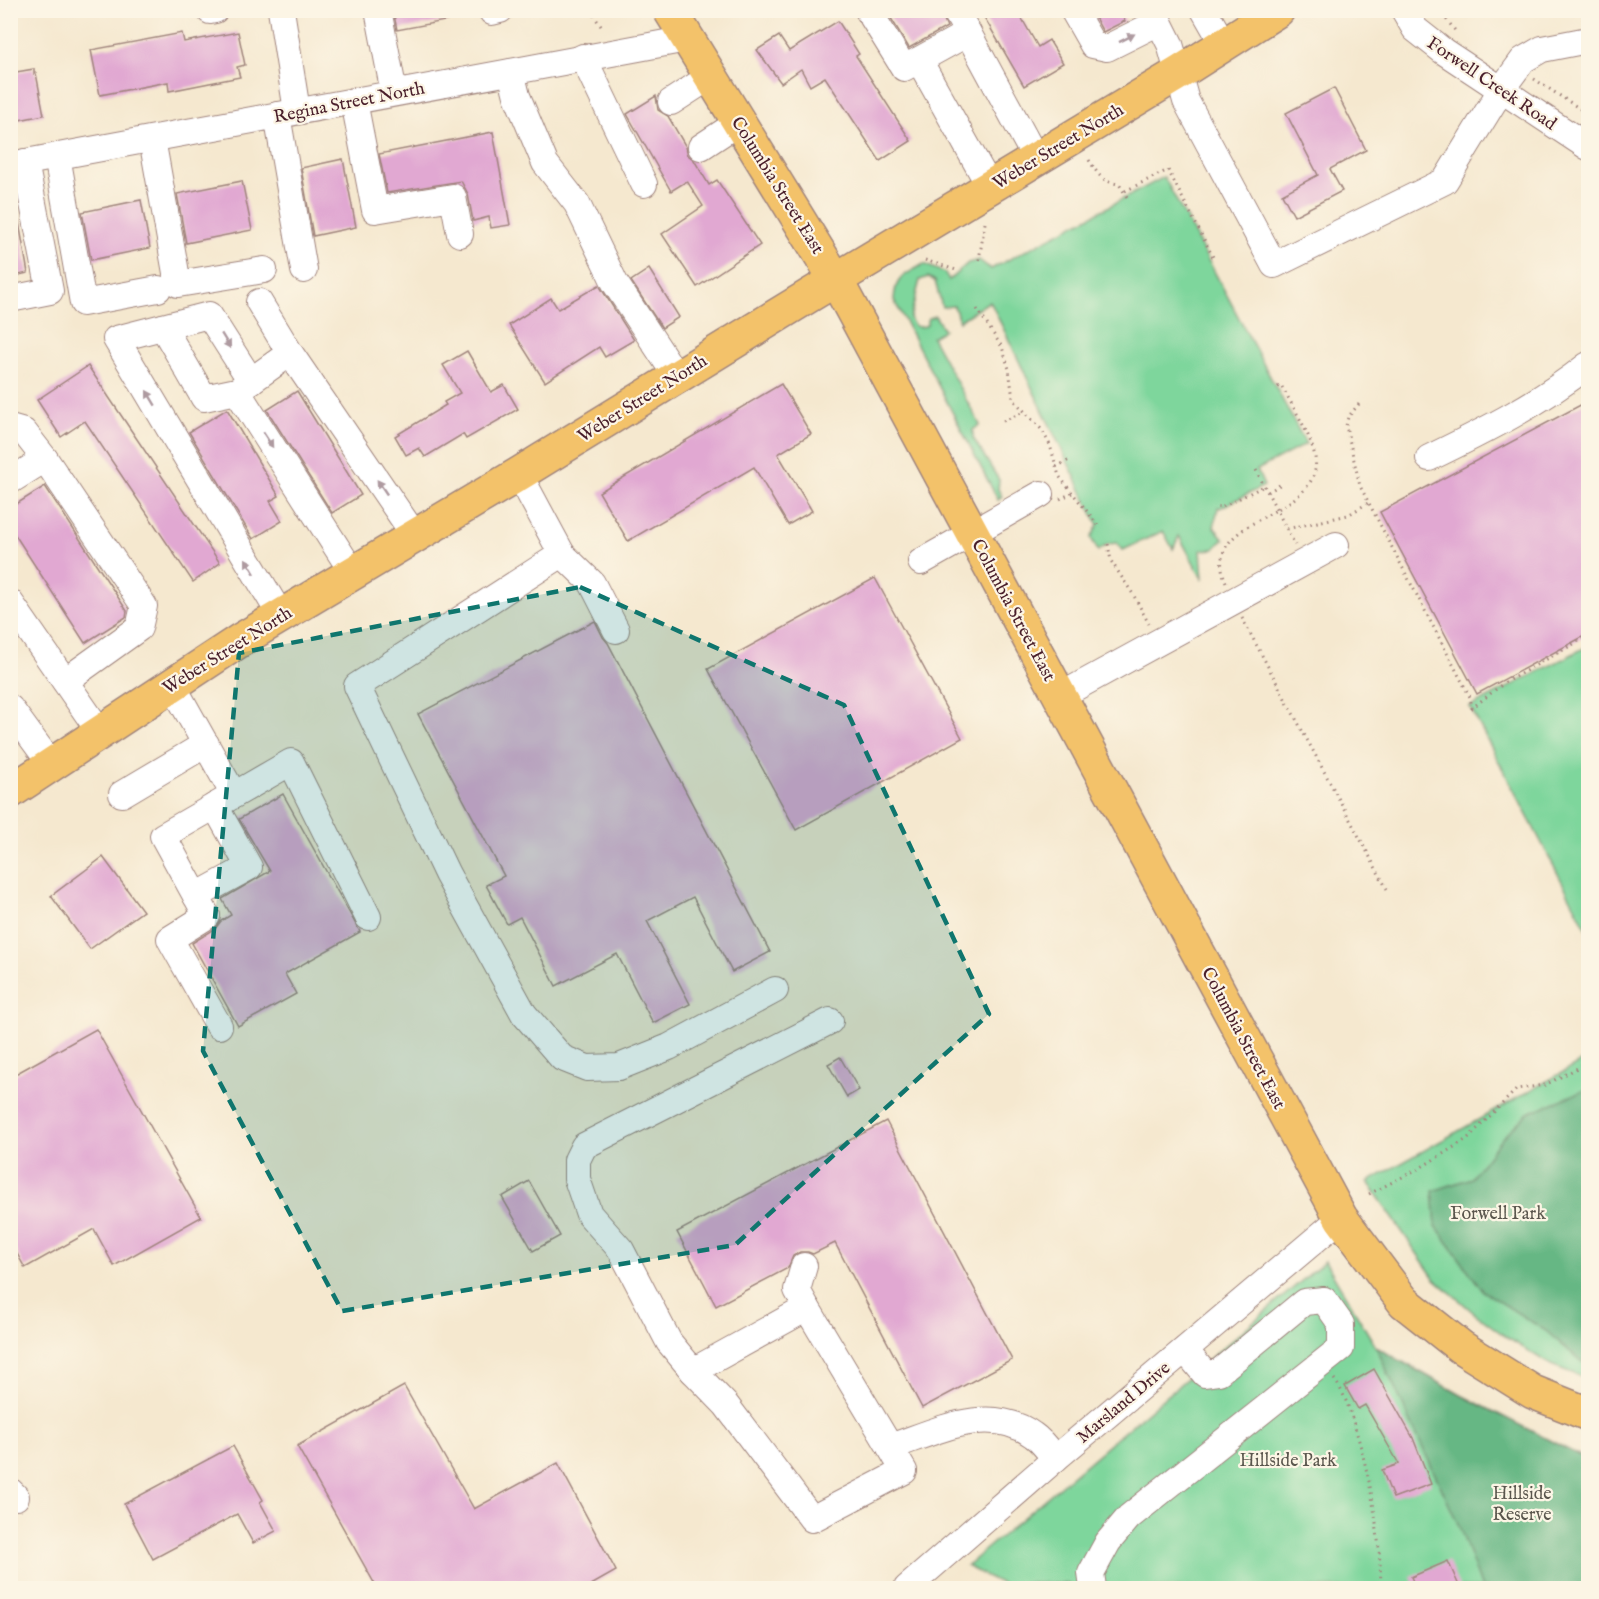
<svg xmlns="http://www.w3.org/2000/svg" width="1599" height="1599" viewBox="0 0 1599 1599" font-family="'IM FELL English',serif">
<style>
.green{fill:#7ed69c;stroke:#647a64;stroke-width:1.5}
.forest{fill:#66b784;stroke:#586b58;stroke-width:1.5}
.building{fill:#e1a8d2}
.lines{fill:none;stroke-linecap:round;stroke-linejoin:round}
.minor-casing{stroke:#a0847d;stroke-width:28}
.major-casing{stroke:#a0847d;stroke-width:36}
.path{stroke:#a0847d;stroke-width:3;stroke-dasharray:1.5 4.5;stroke-linecap:butt}
.minor{stroke:#fff;stroke-width:26}
.major{stroke:#f3c26a;stroke-width:33}
.oneway{fill:#ae9aa0}
.marked{fill:#0f766e;fill-opacity:0.2;stroke:#0f766e;stroke-width:4.5;stroke-dasharray:12 8;stroke-linejoin:round}
.labels{text-anchor:middle;stroke-width:4.5;stroke-linejoin:round;paint-order:stroke}
.street-label{font-size:18px;fill:#4a1f2b;stroke:#fcf5e5}
.park-label{font-size:18px;fill:#5a564d;stroke:#fcf5e5}
</style>
<rect width="100%" height="100%" fill="#fcf5e5"/>
<filter id="ink" filterUnits="userSpaceOnUse"><feTurbulence type="fractalNoise" baseFrequency=".0167" numOctaves="2"/><feDisplacementMap in="SourceGraphic" scale="12" xChannelSelector="R" yChannelSelector="G"/><feConvolveMatrix kernelMatrix="1 2 1 2 8 2 1 2 1" color-interpolation-filters="sRGB"/></filter>
<filter id="wash" filterUnits="userSpaceOnUse"><feTurbulence type="fractalNoise" baseFrequency=".008" numOctaves="4" result="noise"/><feDisplacementMap in="SourceGraphic" scale="24" xChannelSelector="R" yChannelSelector="G"/><feGaussianBlur stdDeviation="1.35" result="paint"/><feColorMatrix in="noise" values="0 0 0 0 0 0 0 0 0 0 0 0 0 0 0 0 0 1.4 0 .05"/><feComposite in="paint" operator="in"/></filter>
<g filter="url(#wash)">
<rect width="100%" height="100%" fill="#f5e8cf"/>
<g class="green">
<path d="M 1164,177 L 1306,444 L 1257,470 L 1264,486 L 1220,508 L 1218,507 L 1214,527 L 1224,539 L 1214,549 L 1201,550 L 1203,580 L 1179,536 L 1173,549 L 1163,531 L 1123,550 L 1117,543 L 1108,544 L 1098,551 L 1091,538 L 1098,525 L 990,301 L 959,321 L 954,306 L 942,307 L 935,281 L 928,277 L 920,280 L 910,318 C 914,327 916,328 926,326 L 929,318 L 935,316 L 944,330 L 932,337 L 980,425 L 973,430 L 973,438 L 999,480 L 998,489 L 1002,497 L 998,500 L 894,300 C 895,276 905,275 924,264 L 945,273 L 949,280 L 968,263 L 979,260 L 991,269 Z"/>
<polygon points="1588,646 1588,931 1470,707"/>
<polygon points="1588,1058 1588,1379 1551,1365 1509,1339 1474,1313 1434,1278 1368,1182"/>
<polygon points="1325,1261 1376,1347 1461,1395 1588,1460 1588,1588 1010,1588 966,1566"/>
</g>
<g class="forest">
<polygon points="1588,1089 1588,1367 1546,1331 1483,1291 1436,1226 1433,1191 1471,1178 1502,1138 1528,1113"/>
<polygon points="1376,1347 1461,1395 1588,1460 1588,1588 1482,1588 1459,1526"/>
<polygon points="1020,1583 1068,1584 1070,1588 1013,1588"/>
</g>
<g id="blocks">
<g class="building">
<polygon points="393,10 461,10 461,18 397,30"/>
<polygon points="886,10 940,10 947,27 909,48"/>
<polygon points="980,10 1017,10 1038,47 1049,40 1063,63 1024,86"/>
<polygon points="1091,10 1120,10 1125,21 1103,32"/>
<polygon points="838,21 859,54 856,56 911,141 880,161 825,77 810,86 801,69 781,83 757,50 779,36 789,51"/>
<polygon points="238,32 245,65 237,67 240,77 169,91 168,82 100,95 91,50 182,33 184,42"/>
<polygon points="34,69 34,74 36,73 44,115 19,120 10,73"/>
<polygon points="1334,88 1366,150 1330,169 1342,191 1294,216 1282,194 1318,175 1286,113"/>
<polygon points="656,96 658,110 668,116 686,147 688,155 694,160 709,185 717,180 760,245 697,287 662,234 703,206 687,181 671,191 627,114"/>
<polygon points="493,132 510,225 491,228 489,217 473,221 468,194 461,181 387,193 379,154"/>
<polygon points="343,159 356,227 313,236 301,168"/>
<polygon points="242,181 252,230 186,243 177,194"/>
<polygon points="141,200 150,248 91,260 82,212"/>
<polygon points="18,217 28,273 10,277 10,218"/>
<polygon points="649,269 679,317 662,328 631,281"/>
<polygon points="599,285 634,340 605,357 599,347 545,382 509,325 551,298 558,309"/>
<polygon points="467,351 491,392 504,385 518,409 466,439 463,434 425,457 419,448 406,455 395,436 446,405 444,402 460,393 443,365"/>
<polygon points="88,366 220,563 193,582 85,421 61,437 37,400"/>
<polygon points="781,384 811,434 778,454 812,511 788,525 754,467 628,541 599,492"/>
<polygon points="297,391 361,495 332,513 267,410"/>
<polygon points="1588,401 1588,634 1477,694 1380,512"/>
<polygon points="227,409 279,496 270,501 282,521 253,539 189,432"/>
<polygon points="45,486 127,611 126,617 85,643 10,527 10,508"/>
<polygon points="875,578 962,738 796,830 708,669"/>
<polygon points="595,621 603,637 608,643 770,952 732,972 693,897 647,921 690,1004 653,1023 617,954 556,986 520,917 507,924 486,885 504,876 418,714"/>
<polygon points="283,794 360,932 285,974 296,994 238,1026 192,943 215,929 221,921 231,915 222,899 270,871 239,819"/>
<polygon points="103,857 143,911 90,949 51,896"/>
<polygon points="96,1029 201,1217 114,1266 94,1229 25,1268 10,1241 10,1077"/>
<polygon points="840,1057 859,1090 847,1097 828,1064"/>
<polygon points="886,1121 1012,1360 922,1408 835,1243 813,1254 808,1252 800,1252 793,1256 788,1268 716,1306 677,1232"/>
<polygon points="529,1181 560,1236 533,1251 502,1197"/>
<polygon points="1374,1369 1413,1438 1431,1484 1393,1498 1382,1470 1399,1464 1365,1405 1358,1409 1345,1386"/>
<polygon points="404,1386 474,1509 558,1463 616,1571 586,1588 377,1588 297,1446"/>
<polygon points="233,1446 263,1500 260,1502 276,1531 253,1543 237,1514 153,1559 124,1504"/>
<polygon points="1448,1561 1460,1588 1416,1588 1411,1577"/>
</g>
</g>
</g>
<g filter="url(#ink)">
<use href="#blocks" fill-opacity="0" stroke="#a0847d" stroke-width="1.5"/>
<g class="lines">
<g class="minor-casing">
<g id="minor">
<polyline points="281,10 297,111"/>
<polyline points="378,10 394,93"/>
<polyline points="491,10 492,12 500,10"/>
<polyline points="868,10 904,68 919,60"/>
<polyline points="955,10 968,33"/>
<polyline points="1073,10 1093,45 1107,48 1159,22"/>
<polyline points="1153,10 1170,44 1186,101 1274,265 1445,181 1501,90 1523,60 1542,49 1588,40"/>
<polyline points="1204,10 1224,45"/>
<polyline points="1404,10 1415,29 1443,51 1588,147"/>
<polyline points="210,11 215,10"/>
<polyline points="583,57 644,184"/>
<polyline points="511,72 517,96 545,163 577,204 615,283 677,377"/>
<polyline points="354,101 375,210 453,197 460,234"/>
<polyline points="671,102 711,76"/>
<polyline points="277,115 304,270"/>
<polyline points="152,139 178,284 264,270"/>
<polyline points="701,147 739,122"/>
<polyline points="57,156 83,303 158,289"/>
<polyline points="10,165 687,39"/>
<polyline points="990,187 919,60 968,33 1036,159"/>
<polyline points="10,299 50,291 25,162"/>
<polyline points="259,302 290,353 415,536"/>
<polyline points="163,327 204,398 237,391 290,353"/>
<polyline points="251,381 209,315 116,339 281,616"/>
<polyline points="237,391 353,573"/>
<polyline points="10,428 24,432 45,459 144,606 139,628 65,681"/>
<path d="M 1429,458 C 1485,431 1540,403 1588,365"/>
<polyline points="519,474 562,554 357,686 447,874 524,1014 562,1058 587,1068 619,1067 669,1047 775,990"/>
<polyline points="10,481 45,459"/>
<polyline points="562,554 592,583 616,630"/>
<polyline points="921,562 1041,494"/>
<polyline points="10,602 100,732"/>
<polyline points="172,684 234,795 163,836 207,916 170,939 219,1026"/>
<polyline points="1060,696 1336,545"/>
<polyline points="10,708 51,764"/>
<polyline points="122,794 206,744"/>
<polyline points="234,795 291,762 368,917"/>
<polyline points="196,896 249,867 215,806"/>
<path d="M 830,1021 L 584,1146 L 577,1160 L 577,1179 L 589,1214 L 621,1250 L 669,1342 L 693,1371 L 807,1308 L 890,1447 C 935,1432 989,1403 1033,1435 C 1042,1441 1049,1451 1055,1459"/>
<polyline points="804,1266 797,1290 807,1308"/>
<polyline points="693,1371 726,1405 812,1519 904,1471 890,1447"/>
<polyline points="10,1491 16,1497"/>
<polyline points="907,1588 1055,1459 1341,1218"/>
<polyline points="1093,1588 1091,1573 1108,1542 1129,1517 1341,1348 1341,1324 1324,1300 1304,1302 1219,1372 1205,1374 1185,1350"/>
</g>
</g>
<g class="major-casing">
<g id="major">
<polyline points="670,10 836,280 1341,1218 1404,1302 1461,1347 1533,1392 1588,1414"/>
<polyline points="10,792 239,641 519,474 807,297 1179,73 1278,10"/>
</g>
</g>
<g class="path">
<polyline points="590,10 603,29"/>
<polyline points="1439,10 1457,33"/>
<polyline points="1534,79 1588,114"/>
<path d="M 1089,160 C 1099,175 1100,181 1119,184 L 1127,197"/>
<polyline points="1125,191 1168,170 1213,257"/>
<polyline points="925,260 959,271"/>
<polyline points="979,260 985,223"/>
<polyline points="977,309 1002,347 1009,369 1013,399 1042,430 1050,445 1059,476 1098,525"/>
<polyline points="1359,404 1348,417 1346,426 1360,486 1470,697 1472,708 1504,683 1588,636"/>
<polyline points="1003,421 1024,412"/>
<polyline points="1056,467 1071,459"/>
<polyline points="1256,470 1295,545"/>
<polyline points="1268,492 1283,483"/>
<polyline points="1060,499 1072,493"/>
<polyline points="1218,506 1220,508 1264,486"/>
<polyline points="1287,529 1348,515 1368,503"/>
<polyline points="1108,544 1111,561 1133,594 1149,624"/>
<path d="M 1226,582 C 1199,520 1305,519 1315,470 C 1320,447 1292,406 1281,385 L 1276,388"/>
<polyline points="1242,618 1387,889"/>
<polyline points="1585,1064 1584,1069 1585,1072 1588,1071"/>
<polyline points="1369,1194 1420,1168 1467,1139 1517,1089 1545,1085 1585,1064 1588,1058"/>
<path d="M 1334,1379 C 1346,1395 1351,1415 1357,1434 C 1372,1485 1380,1536 1381,1588"/>
</g>
<use href="#minor" class="minor"/>
<use href="#major" class="major"/>
</g>
<defs><path id="oneway-solid" d="M-6-.8H1V-3.2L6.5 0L1 3.2V.8H-6Z" transform="scale(1.5)"/></defs>
<g class="oneway">
<use href="#oneway-solid" transform="translate(1127 38) rotate(-27)"/>
<use href="#oneway-solid" transform="translate(226 341) rotate(58)"/>
<use href="#oneway-solid" transform="translate(151 398) rotate(-121)"/>
<use href="#oneway-solid" transform="translate(268 440) rotate(57)"/>
<use href="#oneway-solid" transform="translate(382 487) rotate(-124)"/>
<use href="#oneway-solid" transform="translate(250 566) rotate(-121)"/>
</g>
</g>
<path class="marked" d="M 580,587 L 844,705 L 989,1014 L 735,1245 L 342,1311 L 203,1051 L 239,653 Z"/>
<g class="labels">
<g class="street-label">
<text transform="translate(1492 83) rotate(34)" y="6">Forwell Creek Road</text>
<text transform="translate(349 102) rotate(-11)" y="6">Regina Street North</text>
<text transform="translate(1058 146) rotate(-31)" y="6">Weber Street North</text>
<text transform="translate(778 185) rotate(58)" y="6">Columbia Street East</text>
<text transform="translate(642 398) rotate(-32)" y="6">Weber Street North</text>
<text transform="translate(1014 610) rotate(62)" y="6">Columbia Street East</text>
<text transform="translate(227 650) rotate(-32)" y="6">Weber Street North</text>
<text transform="translate(1244 1038) rotate(62)" y="6">Columbia Street East</text>
<text transform="translate(1123 1402) rotate(-40)" y="6">Marsland Drive</text>
</g>
<g class="park-label">
<text x="1498" y="1219">Forwell Park</text>
<text x="1288" y="1466">Hillside Park</text>
<text x="1522" y="1499">Hillside<tspan x="1522" dy="21">Reserve</tspan></text>
</g>
</g>
<rect width="1599" height="1599" fill="none" stroke="#fcf5e5" stroke-width="36"/>
</svg>
